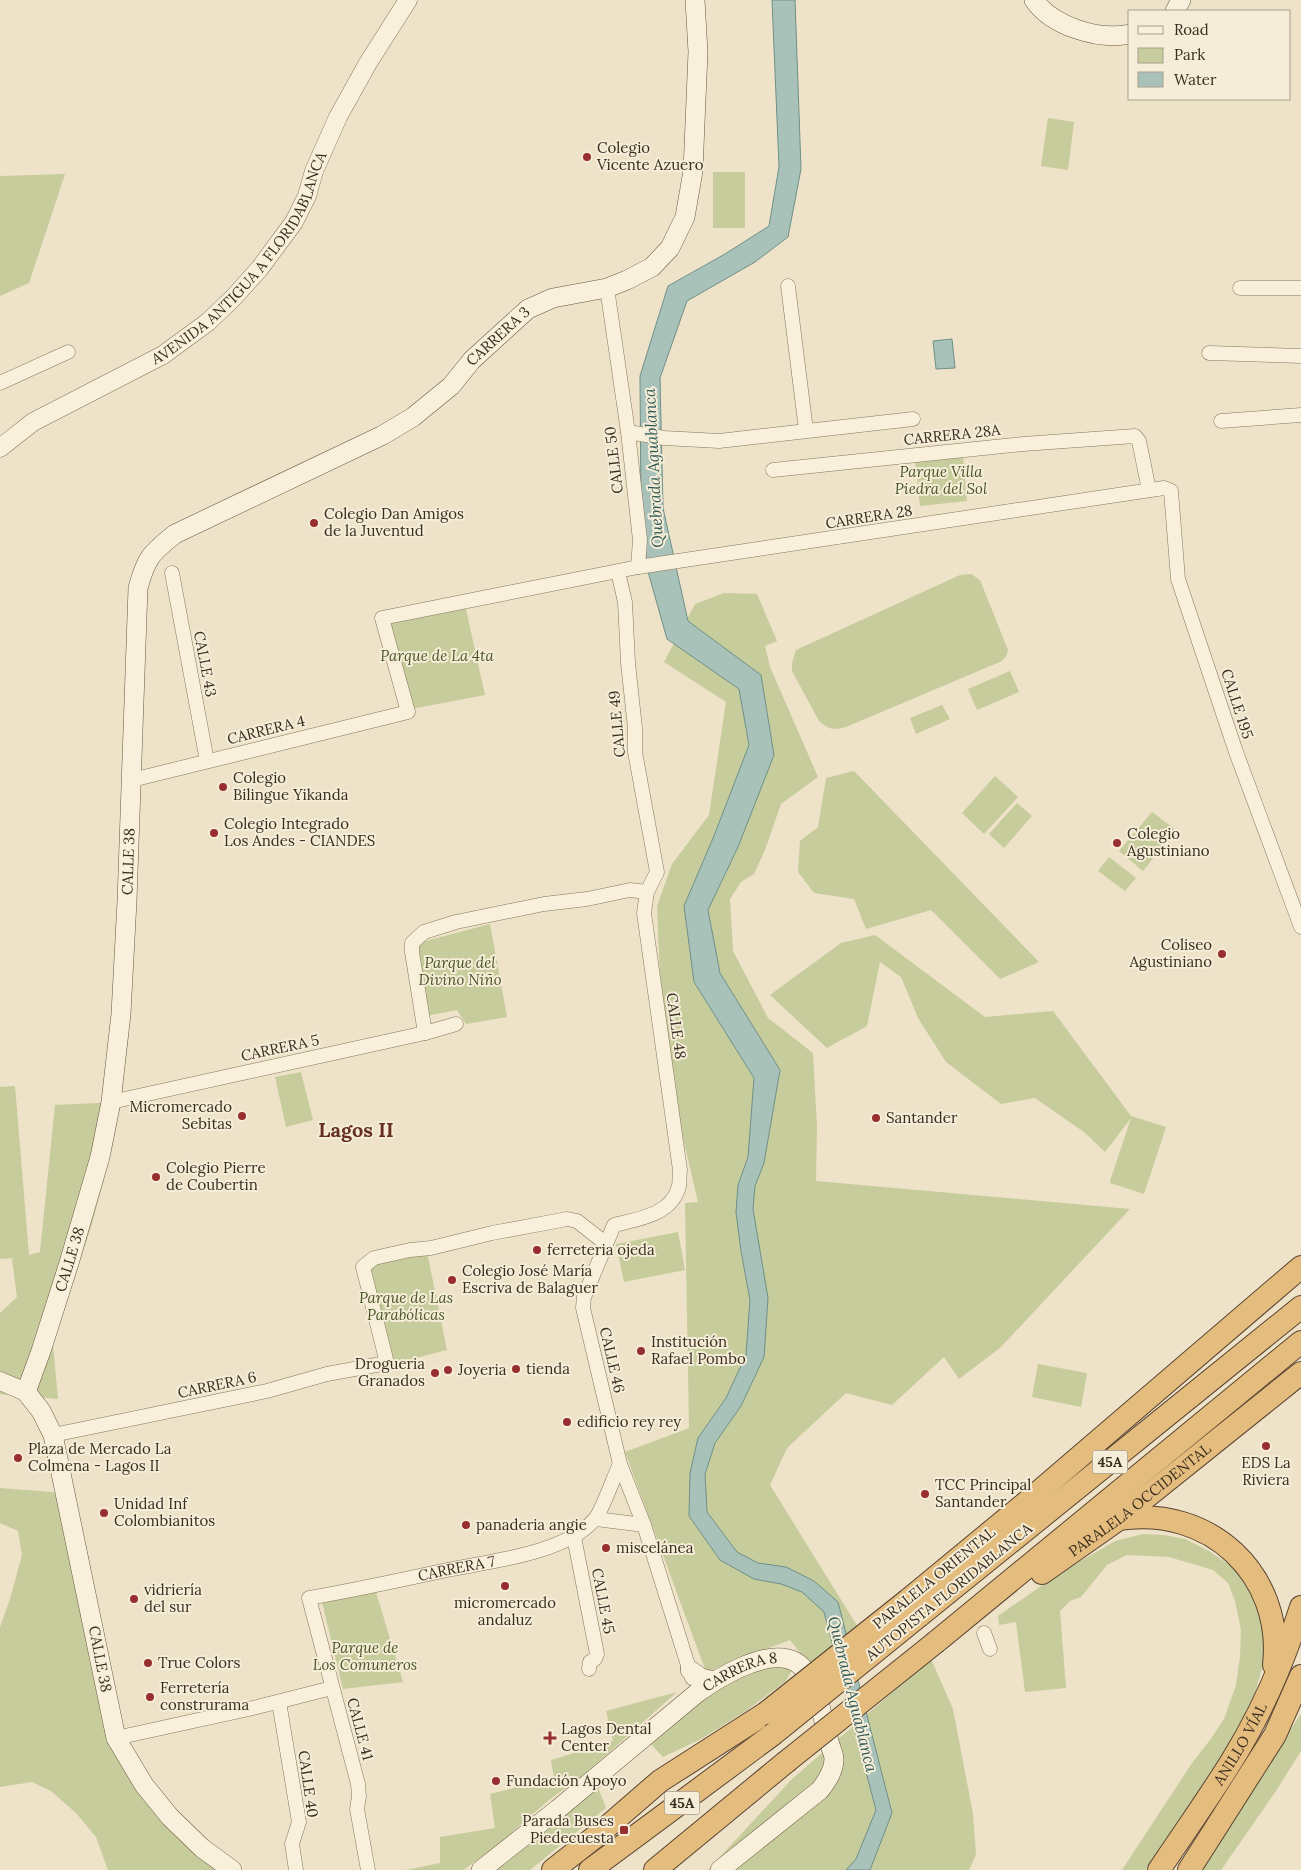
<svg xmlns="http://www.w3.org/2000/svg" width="1301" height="1870" viewBox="0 0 1301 1870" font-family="Lora,serif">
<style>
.green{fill:#c6cc9b}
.water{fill:#a8c2ba;stroke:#6f9088}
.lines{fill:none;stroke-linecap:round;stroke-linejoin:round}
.minor-casing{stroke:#89755d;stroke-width:15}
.tertiary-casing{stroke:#89755d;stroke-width:19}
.secondary-casing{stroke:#6b5640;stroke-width:20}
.trunk-casing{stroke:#584331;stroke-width:24}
.minor{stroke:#f8f0db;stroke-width:14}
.tertiary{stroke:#f8f0db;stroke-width:18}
.secondary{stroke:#f8f0db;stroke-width:19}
.trunk{stroke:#e4bc7e;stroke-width:22}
.trunk-bridge-casing{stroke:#584331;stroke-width:24;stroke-linecap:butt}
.trunk-bridge{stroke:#e4bc7e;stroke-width:22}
.poi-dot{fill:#972e2f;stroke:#f5edd7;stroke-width:2}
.labels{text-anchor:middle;stroke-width:4;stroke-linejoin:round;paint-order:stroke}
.shield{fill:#f5edd7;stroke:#726757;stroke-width:1}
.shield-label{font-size:14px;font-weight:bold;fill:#3a2d20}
.poi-label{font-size:15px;fill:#3a2d20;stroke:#f5edd7;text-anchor:start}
.street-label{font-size:15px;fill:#3a2d20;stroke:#f5edd7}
.park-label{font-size:15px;font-style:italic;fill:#4a5627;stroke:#f5edd7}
.water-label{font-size:16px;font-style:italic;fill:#305957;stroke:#f5edd7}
.district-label{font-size:20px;font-weight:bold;fill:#662f20;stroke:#f5edd7}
</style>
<rect width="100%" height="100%" fill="#eee2c8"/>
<g class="green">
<polygon points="1048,118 1074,122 1068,170 1041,166"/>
<rect x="713" y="172" width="32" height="56"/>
<polygon points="65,174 29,283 0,296 0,176"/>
<polygon points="963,455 967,501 920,506 915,460"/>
<path d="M 971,574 L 980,580 L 1008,650 L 1006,656 L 1002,661 L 846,727 C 834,730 829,730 819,721 L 792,671 L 792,663 L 796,650 L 960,575 Z"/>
<polygon points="724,593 757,594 777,641 765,646 770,667 818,777 781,804 765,850 754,874 741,882 730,899 733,951 768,1018 813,1053 817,1127 816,1181 1130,1209 1000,1348 959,1379 944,1357 892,1405 846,1393 787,1448 770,1485 869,1645 822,1682 790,1640 706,1672 625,1452 689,1428 685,1203 698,1202 683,1138 661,1007 657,906 672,864 709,815 726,702 664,662 695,604"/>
<polygon points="465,605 485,695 411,709 387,622"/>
<polygon points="1010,671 1019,692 977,710 968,689"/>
<polygon points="942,705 950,719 916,734 910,718"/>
<polygon points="854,771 1039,962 1000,979 931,910 866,929 854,899 814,893 798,872 800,841 818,827 826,778"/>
<polygon points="995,776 1018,797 984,834 962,813"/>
<polygon points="1017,803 1032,816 1004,848 989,834"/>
<polygon points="1152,812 1176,830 1143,871 1119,851"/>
<polygon points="1109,857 1136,878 1125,891 1098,871"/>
<polygon points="490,924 507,1017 466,1024 457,1010 426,1016 418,943"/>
<polygon points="875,935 985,1017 1053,1011 1131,1116 1166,1127 1144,1194 1110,1183 1110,1181 1131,1118 1105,1152 1084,1132 1035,1098 1001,1104 946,1062 918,1018 901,977 880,962 867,1026 827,1048 770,995 841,943"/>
<polygon points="301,1072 313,1120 286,1127 275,1077"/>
<polygon points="15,1086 29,1255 40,1252 55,1105 118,1102 108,1164 92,1224 53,1345 58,1399 0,1394 0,1313 17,1297 12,1259 14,1258 0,1259 0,1087"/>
<polygon points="678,1232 685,1270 624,1282 616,1244"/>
<polygon points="427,1252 447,1350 392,1364 369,1267"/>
<polygon points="1038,1364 1087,1373 1081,1407 1032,1397"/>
<polygon points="0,1488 64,1493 118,1720 134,1760 176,1824 236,1870 108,1870 96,1837 76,1813 51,1791 32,1782 0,1787 0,1627 10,1599 22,1555 18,1531 0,1523"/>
<polygon points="1143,1534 1164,1535 1185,1539 1209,1551 1234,1568 1259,1607 1264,1644 1263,1665 1252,1703 1230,1753 1159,1861 1145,1870 1122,1870 1192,1763 1210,1740 1224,1719 1236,1685 1240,1656 1241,1630 1235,1601 1228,1583 1213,1570 1169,1557 1127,1555 1107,1565 1081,1597 1070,1601 1060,1611 1066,1688 1025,1692 1016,1622 999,1625 998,1616 1057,1575 1115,1541"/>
<polygon points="376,1592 403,1682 343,1689 322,1602"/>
<polygon points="931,1659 953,1709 973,1814 976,1855 969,1870 708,1870 792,1779"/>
<polygon points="771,1664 793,1668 786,1681 746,1711 701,1739 663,1757 648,1741 734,1675"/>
<polygon points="677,1692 581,1777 549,1800 489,1852 463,1870 406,1870 440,1863 440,1837 495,1828 490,1794 554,1778 551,1760 613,1741 606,1711"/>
<polygon points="1301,1714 1301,1751 1276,1791 1221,1870 1197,1870"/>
<polygon points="596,1782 606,1808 530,1870 493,1870"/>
</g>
<g class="water">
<polygon points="772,0 795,0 801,169 788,237 755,262 687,301 660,378 663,508 688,621 761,675 774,755 738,847 708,910 720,973 780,1070 764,1163 755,1186 753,1209 768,1298 764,1357 741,1406 715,1443 705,1474 707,1512 737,1552 758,1563 786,1567 814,1581 838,1602 892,1813 870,1870 846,1870 856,1859 876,1810 824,1612 802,1592 781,1584 754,1579 720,1560 689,1516 690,1473 698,1438 726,1398 746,1355 750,1300 741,1251 736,1212 738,1185 748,1157 754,1078 694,982 684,906 714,836 749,745 739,689 667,639 647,568 641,508 640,376 668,286 725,254 769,226 779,167"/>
<polygon points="952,339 955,368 936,369 933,341"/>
</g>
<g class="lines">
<g class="minor-casing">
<g id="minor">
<polyline points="788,286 806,430"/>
<polyline points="607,288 628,432 640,540 638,567"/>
<polyline points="1240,288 1301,288"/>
<polyline points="1209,353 1301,356"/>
<polyline points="0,383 68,352"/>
<polyline points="1221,421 1301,415"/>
<polyline points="628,432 664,438 719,441 913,419"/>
<polyline points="773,470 1023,444 1135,436 1139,441 1149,490"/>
<path d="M 618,572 L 625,602 L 628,663 L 635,728 L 635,752 L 657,872 L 647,892 L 644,913 L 680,1170 C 679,1175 680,1181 679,1186 C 672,1215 638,1219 614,1225 L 584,1297 L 583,1308 L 620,1464 L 644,1525 L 692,1678"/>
<polyline points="172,573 207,761"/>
<polyline points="132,780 408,712 382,618 638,567 1164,488 1171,491 1178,579 1236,752 1301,927"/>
<polyline points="425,1033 412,952 412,943 424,932 456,922 544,904 587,899 630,890 647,892"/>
<polyline points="111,1102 425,1033 456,1024"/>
<polyline points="53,1435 267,1391 327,1374 387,1363 363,1267 374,1258 410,1250 431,1248 492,1233 567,1219 577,1221 605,1243"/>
<polyline points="596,1519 644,1525"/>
<polyline points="574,1537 597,1654 595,1659 590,1662 589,1669"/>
<polyline points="984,1633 990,1649"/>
<polyline points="279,1702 299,1822 292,1844 296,1870"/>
<polyline points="116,1738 257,1707 332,1688"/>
<path id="s1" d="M 368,1870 L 357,1809 L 359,1796 L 358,1784 L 309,1598 C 355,1590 401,1580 447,1570 C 490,1561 565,1554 595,1519 C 602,1511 614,1476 620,1464"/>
</g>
</g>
<g class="tertiary-casing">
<g id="tertiary">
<path id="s2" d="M 0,448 L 33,422 L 163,355 L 208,322 L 234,297 L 260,268 L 294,222 L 307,196 L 314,171 L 338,117 L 368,63 L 408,0"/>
<polyline points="0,1381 26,1392"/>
</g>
</g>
<g class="secondary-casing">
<g id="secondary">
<path d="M 1034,0 C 1052,26 1099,41 1130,34"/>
<polyline points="1175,11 1181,0"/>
<polyline points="690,1670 701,1678 714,1681"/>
<path id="s3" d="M 232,1870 L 202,1848 L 170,1817 L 144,1785 L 116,1738 L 53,1435 L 41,1411 L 26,1392 L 41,1351 L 69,1263 L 100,1157 L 111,1102 L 121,1014 L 127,901 L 138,588 C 146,558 151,553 175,534 L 383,435 L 413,417 L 451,386 L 472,360 L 528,309 L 553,298 L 607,288 L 627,280 L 652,267 L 670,248 L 685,217 L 693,171 L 698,52 L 695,0"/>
<path id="s4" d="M 481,1870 L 558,1809 L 697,1693 C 718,1678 760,1652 788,1659 C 792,1660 798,1663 801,1666 C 817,1682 823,1720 829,1741 C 830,1747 834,1754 834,1759 C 834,1771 827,1781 820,1790 L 720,1870"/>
</g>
</g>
<g class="trunk-casing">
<g id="trunk">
<path d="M 1119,1519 C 1209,1505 1284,1574 1274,1665"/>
<path id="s5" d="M 1042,1573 L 1119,1519 L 1301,1373"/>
<polyline points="908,1600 1028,1501 1301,1267"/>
<polyline points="919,1616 1301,1307"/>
<polyline points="936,1642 1301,1342"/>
<polyline points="553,1870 600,1833 660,1781 766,1713"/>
<polyline points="590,1870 772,1735"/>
<polyline points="655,1870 786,1762"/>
<path id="s6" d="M 1159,1870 C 1183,1834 1208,1799 1231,1762 C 1261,1714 1284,1661 1301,1607"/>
<polyline points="1189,1870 1275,1735 1301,1676"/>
</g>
</g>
<use href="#minor" class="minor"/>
<use href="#tertiary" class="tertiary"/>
<use href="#secondary" class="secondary"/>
<use href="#trunk" class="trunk"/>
<g class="trunk-bridge-casing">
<g id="trunk-bridge">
<polyline points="766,1713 908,1600"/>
<polyline points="772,1735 919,1616"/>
<polyline points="786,1762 936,1642"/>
</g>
</g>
<use href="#trunk-bridge" class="trunk-bridge"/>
</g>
<g class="poi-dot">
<circle cx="587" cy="157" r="5"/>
<circle cx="314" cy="523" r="5"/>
<circle cx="223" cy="787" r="5"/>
<circle cx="214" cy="833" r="5"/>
<circle cx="1117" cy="843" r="5"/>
<circle cx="1222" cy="954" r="5"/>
<circle cx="242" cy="1116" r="5"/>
<circle cx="876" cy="1118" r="5"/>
<circle cx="156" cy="1177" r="5"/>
<circle cx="537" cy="1250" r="5"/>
<circle cx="452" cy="1280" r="5"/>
<circle cx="641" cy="1351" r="5"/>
<circle cx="516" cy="1369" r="5"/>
<circle cx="448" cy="1370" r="5"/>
<circle cx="435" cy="1373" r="5"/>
<circle cx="567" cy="1422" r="5"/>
<circle cx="1266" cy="1446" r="5"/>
<circle cx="18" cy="1458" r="5"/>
<circle cx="925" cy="1494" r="5"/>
<circle cx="104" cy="1513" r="5"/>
<circle cx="466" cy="1525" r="5"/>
<circle cx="606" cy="1548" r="5"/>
<circle cx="505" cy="1586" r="5"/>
<circle cx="134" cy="1599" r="5"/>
<circle cx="148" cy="1663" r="5"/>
<circle cx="150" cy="1697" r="5"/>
<path d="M547.5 1730.5h5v5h5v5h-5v5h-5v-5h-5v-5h5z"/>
<circle cx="496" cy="1781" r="5"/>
<rect x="619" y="1825" width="10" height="10" rx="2.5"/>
</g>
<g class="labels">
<g class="shield">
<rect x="1092.5" y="1450.5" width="35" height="23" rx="4"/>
<rect x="664.5" y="1791.5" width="35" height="23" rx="4"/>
</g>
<g class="shield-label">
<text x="1110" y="1467">45A</text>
<text x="682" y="1808">45A</text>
</g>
<g class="poi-label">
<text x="597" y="153">Colegio<tspan x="597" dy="17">Vicente Azuero</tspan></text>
<text x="324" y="519">Colegio Dan Amigos<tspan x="324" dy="17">de la Juventud</tspan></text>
<text x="233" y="783">Colegio<tspan x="233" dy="17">Bilingue Yikanda</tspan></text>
<text x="224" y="829">Colegio Integrado<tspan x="224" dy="17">Los Andes - CIANDES</tspan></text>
<text x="1127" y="839">Colegio<tspan x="1127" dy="17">Agustiniano</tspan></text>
<text x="1212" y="950" text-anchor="end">Coliseo<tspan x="1212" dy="17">Agustiniano</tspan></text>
<text x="232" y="1112" text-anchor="end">Micromercado<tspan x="232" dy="17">Sebitas</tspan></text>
<text x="886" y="1123">Santander</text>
<text x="166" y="1173">Colegio Pierre<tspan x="166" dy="17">de Coubertin</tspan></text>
<text x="547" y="1255">ferreteria ojeda</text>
<text x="462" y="1276">Colegio José María<tspan x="462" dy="17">Escriva de Balaguer</tspan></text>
<text x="651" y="1347">Institución<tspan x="651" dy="17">Rafael Pombo</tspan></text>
<text x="425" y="1369" text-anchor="end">Drogueria<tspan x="425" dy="17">Granados</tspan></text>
<text x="526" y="1374">tienda</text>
<text x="458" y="1375">Joyeria</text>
<text x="577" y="1427">edificio rey rey</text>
<text x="28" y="1454">Plaza de Mercado La<tspan x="28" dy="17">Colmena - Lagos II</tspan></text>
<text x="1266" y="1468" text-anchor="middle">EDS La<tspan x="1266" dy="17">Riviera</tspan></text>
<text x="935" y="1490">TCC Principal<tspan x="935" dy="17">Santander</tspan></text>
<text x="114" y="1509">Unidad Inf<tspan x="114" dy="17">Colombianitos</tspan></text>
<text x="476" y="1530">panaderia angie</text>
<text x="616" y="1553">miscelánea</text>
<text x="144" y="1595">vidriería<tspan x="144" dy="17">del sur</tspan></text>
<text x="505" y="1608" text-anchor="middle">micromercado<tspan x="505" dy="17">andaluz</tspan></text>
<text x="158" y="1668">True Colors</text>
<text x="160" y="1693">Ferretería<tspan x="160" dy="17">construrama</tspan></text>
<text x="561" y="1734">Lagos Dental<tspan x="561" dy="17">Center</tspan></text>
<text x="506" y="1786">Fundación Apoyo</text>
<text x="614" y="1826" text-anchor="end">Parada Buses<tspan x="614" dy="17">Piedecuesta</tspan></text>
</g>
<g class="street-label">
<text dy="5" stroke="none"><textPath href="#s2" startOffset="314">AVENIDA ANTIGUA A FLORIDABLANCA</textPath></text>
<text dy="5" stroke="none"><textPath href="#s3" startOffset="1806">CARRERA 3</textPath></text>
<text transform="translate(952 435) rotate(-6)" y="5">CARRERA 28A</text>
<text transform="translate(614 460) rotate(-97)" y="5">CALLE 50</text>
<text transform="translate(869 517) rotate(-9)" y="5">CARRERA 28</text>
<text transform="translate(205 664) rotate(79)" y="5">CALLE 43</text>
<text transform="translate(1237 704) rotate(72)" y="5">CALLE 195</text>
<text transform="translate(617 724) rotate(-95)" y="5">CALLE 49</text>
<text transform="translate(266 730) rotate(-14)" y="5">CARRERA 4</text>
<text dy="5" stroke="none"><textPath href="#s3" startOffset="1082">CALLE 38</textPath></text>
<text transform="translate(676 1026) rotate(82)" y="5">CALLE 48</text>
<text transform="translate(280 1048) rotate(-12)" y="5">CARRERA 5</text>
<text dy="5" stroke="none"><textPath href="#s3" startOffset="678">CALLE 38</textPath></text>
<text transform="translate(612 1360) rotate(77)" y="5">CALLE 46</text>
<text transform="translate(217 1385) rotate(-12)" y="5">CARRERA 6</text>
<text dy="5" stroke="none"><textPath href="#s5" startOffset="122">PARALELA OCCIDENTAL</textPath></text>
<text dy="5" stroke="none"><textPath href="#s1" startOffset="430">CARRERA 7</textPath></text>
<text transform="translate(934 1578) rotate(-39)" y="5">PARALELA ORIENTAL</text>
<text transform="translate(949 1592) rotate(-39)" y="5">AUTOPISTA FLORIDABLANCA</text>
<text transform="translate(603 1601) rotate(79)" y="5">CALLE 45</text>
<text transform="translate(100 1659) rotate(79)" y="5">CALLE 38</text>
<text dy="5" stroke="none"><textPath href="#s4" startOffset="328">CARRERA 8</textPath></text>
<text transform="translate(360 1729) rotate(75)" y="5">CALLE 41</text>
<text dy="5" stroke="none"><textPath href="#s6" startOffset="150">ANILLO VÍAL</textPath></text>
<text transform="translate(308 1784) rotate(82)" y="5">CALLE 40</text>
</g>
<g class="park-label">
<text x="941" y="477">Parque Villa<tspan x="941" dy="17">Piedra del Sol</tspan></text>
<text x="437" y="661">Parque de La 4ta</text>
<text x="460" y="968">Parque del<tspan x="460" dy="17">Divino Niño</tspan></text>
<text x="406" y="1303">Parque de Las<tspan x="406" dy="17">Parabólicas</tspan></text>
<text x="365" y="1653">Parque de<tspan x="365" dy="17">Los Comuneros</tspan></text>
</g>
<g class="water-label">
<text transform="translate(653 468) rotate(-93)" y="6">Quebrada Aguablanca</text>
<text transform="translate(853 1694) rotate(76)" y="6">Quebrada Aguablanca</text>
</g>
<g class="district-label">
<text x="356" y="1137">Lagos II</text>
</g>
</g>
<rect x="1128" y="10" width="162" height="90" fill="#f5edd7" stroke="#aaa08e"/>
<rect x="1138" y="26" width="25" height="8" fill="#f8f0db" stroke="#aaa08e"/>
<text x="1174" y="35" font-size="15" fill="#3a2d20">Road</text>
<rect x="1138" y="48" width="25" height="15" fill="#c6cc9b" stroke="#aaa08e"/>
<text x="1174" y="60" font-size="15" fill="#3a2d20">Park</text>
<rect x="1138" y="72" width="25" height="15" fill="#a8c2ba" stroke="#aaa08e"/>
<text x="1174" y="85" font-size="15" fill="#3a2d20">Water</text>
</svg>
